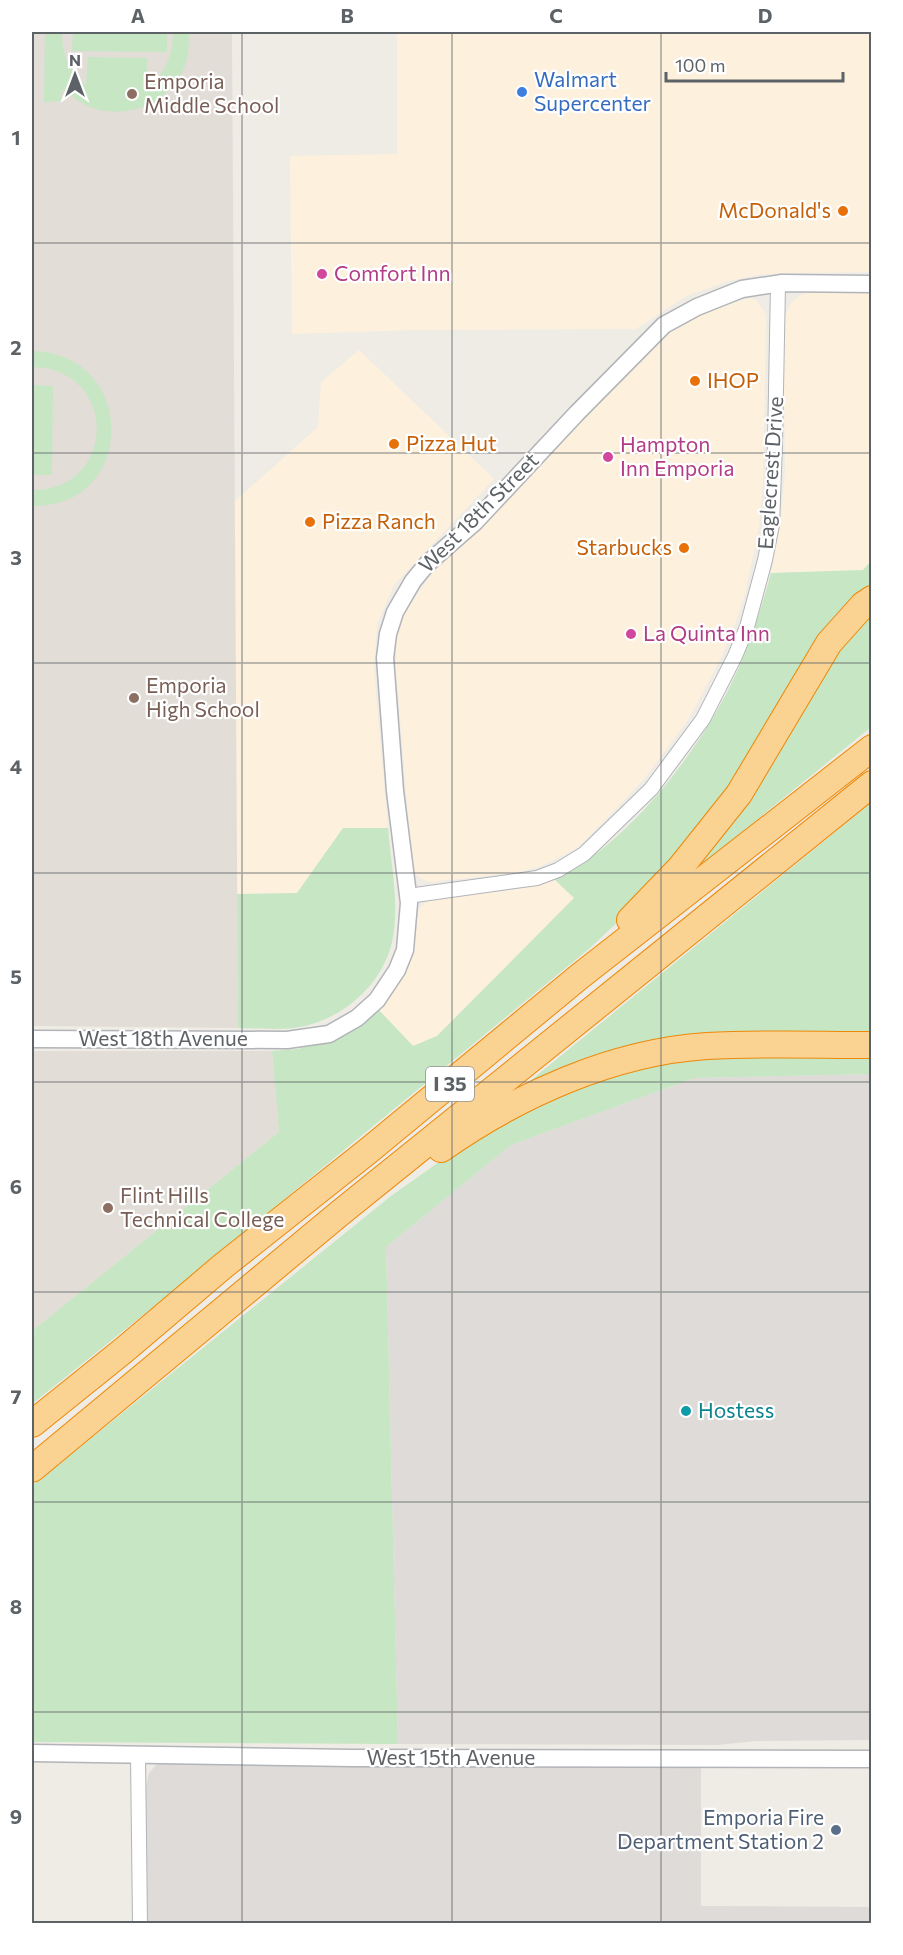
<svg xmlns="http://www.w3.org/2000/svg" width="903" height="1955" viewBox="0 0 903 1955" font-family="Commissioner,sans-serif">
<style>
.commercial{fill:#fdf1dd}
.industrial{fill:#dedbd8}
.education{fill:#e2ddd7}
.green{fill:#c7e6c3}
.lines{fill:none;stroke-linecap:round;stroke-linejoin:round}
.minor-casing{stroke:#b1b4b8;stroke-width:16}
.tertiary-casing{stroke:#b1b4b8;stroke-width:19}
.motorway-casing{stroke:#ee8806;stroke-width:28}
.minor{stroke:#fff;stroke-width:14}
.tertiary{stroke:#fff;stroke-width:16}
.motorway{stroke:#fad292;stroke-width:26}
.grid{fill:none;stroke:#5d6266;stroke-width:1.5;stroke-opacity:0.55}
.shop-dot{fill:#3f7fe0;stroke:#fff;stroke-width:2}
.education-dot{fill:#8d6e63;stroke:#fff;stroke-width:2}
.food-dot{fill:#e8710a;stroke:#fff;stroke-width:2}
.hotel-dot{fill:#d1479c;stroke:#fff;stroke-width:2}
.culture-dot{fill:#0f9aa8;stroke:#fff;stroke-width:2}
.service-dot{fill:#5c6f8a;stroke:#fff;stroke-width:2}
.labels{text-anchor:middle;stroke-width:4.5;stroke-linejoin:round;paint-order:stroke}
.shield{fill:#fff;stroke:#8e9194;stroke-width:1.5}
.shield-label{font-size:20px;font-weight:bold;fill:#5d6266}
.shop-label{font-size:21px;fill:#366cbe;stroke:#fff;text-anchor:start}
.education-label{font-size:21px;fill:#785e54;stroke:#fff;text-anchor:start}
.food-label{font-size:21px;fill:#c56008;stroke:#fff;text-anchor:start}
.hotel-label{font-size:21px;fill:#b23c85;stroke:#fff;text-anchor:start}
.street-label{font-size:21px;fill:#5d6266;stroke:#fff}
.culture-label{font-size:21px;fill:#0d838f;stroke:#fff;text-anchor:start}
.service-label{font-size:21px;fill:#4e5e75;stroke:#fff;text-anchor:end}
.neatline{fill:none;stroke:#5d6266;stroke-width:2}
.grid-label{font-size:20px;text-anchor:middle;font-weight:bold;fill:#5d6266}
</style>
<rect width="100%" height="100%" fill="#efece6"/>
<g class="commercial">
<polygon points="397,32 871,32 871,272 786,273 757,275 729,281 686,296 636,329 413,330 292,334 290,156 397,154"/>
<polygon points="808,293 871,293 871,561 863,570 771,573 781,519 785,470 783,321 790,304 800,295"/>
<polygon points="752,298 757,301 766,315 763,484 759,527 745,594 736,621 720,660 688,720 644,779 611,814 578,847 560,857 539,867 516,873 429,882 420,878 415,874 412,866 396,669 396,637 405,611 431,575 659,338 676,325 721,305"/>
<polygon points="359,350 494,479 394,585 377,624 374,669 388,828 343,828 297,893 237,894 234,502 318,427 321,382"/>
<polygon points="554,879 574,898 437,1036 413,1046 378,1009 392,993 407,962 414,945 419,908 432,898 513,890"/>
</g>
<g class="industrial">
<polygon points="871,1074 871,1740 756,1741 717,1745 398,1744 386,1247 511,1145 694,1078"/>
<polygon points="162,1762 701,1767 701,1906 872,1907 871,1924 144,1924 145,1791 149,1773 156,1765"/>
</g>
<g class="education">
<polygon points="32,32 232,32 238,1028 32,1026"/>
<polygon points="32,1051 272,1051 279,1132 32,1331"/>
</g>
<g class="green">
<path d="M 45,32 L 62,32 C 62,54 68,71 86,85 L 88,57 L 147,58 L 148,87 C 166,73 173,54 173,32 L 189,32 C 189,44 189,57 184,68 C 171,101 130,119 96,109 C 84,106 74,98 65,90 L 62,91 L 61,101 L 44,102 Z"/>
<polygon points="73,32 167,32 167,52 72,51"/>
<path d="M 32,351 C 138,353 138,508 32,506 L 32,490 C 118,491 119,368 32,367 Z"/>
<polygon points="32,385 53,386 52,475 32,475"/>
<path d="M 871,561 L 871,587 L 729,797 L 642,899 L 590,948 L 153,1307 L 32,1404 L 32,1331 L 279,1132 L 272,1051 L 298,1049 L 331,1039 L 378,1009 L 413,1046 L 437,1036 L 574,898 L 554,879 C 566,872 579,866 590,858 C 651,815 714,729 742,660 C 754,632 763,603 771,573 L 863,570 Z"/>
<polygon points="871,606 871,727 695,870 815,675"/>
<polygon points="871,803 871,1034 759,1036 525,1085"/>
<path d="M 343,828 L 388,828 C 391,865 400,906 392,942 C 382,987 338,1023 293,1028 C 276,1030 256,1028 238,1028 L 237,894 L 297,893 Z"/>
<polygon points="871,1052 871,1074 694,1078 511,1145 386,1247 398,1744 32,1742 32,1486 391,1196 439,1162 500,1123 599,1078 686,1057"/>
</g>
<g class="lines">
<g class="minor-casing">
<g id="minor">
<polyline points="408,896 537,878 558,870 584,854 651,789 703,719 735,656 747,627 765,560 772,525 775,444 778,284"/>
<polyline points="138,1754 140,1924"/>
</g>
</g>
<g class="tertiary-casing">
<g id="tertiary">
<polyline points="32,1039 287,1040 329,1034 357,1018 377,1000 397,970 405,950 409,903 395,791 385,658 388,634 395,612 413,581 427,564 475,522 577,413 664,325 697,307 742,289 782,283 872,284"/>
<polyline points="32,1753 352,1758 872,1759"/>
</g>
</g>
<g class="motorway-casing">
<g id="motorway">
<polyline points="630,920 680,868 739,794 829,643 863,605 872,599"/>
<path d="M 441,1149 C 518,1095 613,1052 707,1046 C 761,1043 817,1045 872,1045"/>
<polyline points="32,1424 124,1350 223,1266 368,1151 580,976 872,748"/>
<polyline points="32,1469 340,1213 872,784"/>
</g>
</g>
<use href="#minor" class="minor"/>
<use href="#tertiary" class="tertiary"/>
<use href="#motorway" class="motorway"/>
</g>
<path class="grid" d="M 242,32 L 242,1924M 452,32 L 452,1924M 661,32 L 661,1924M 32,243 L 872,243M 32,453 L 872,453M 32,663 L 872,663M 32,873 L 872,873M 32,1082 L 872,1082M 32,1292 L 872,1292M 32,1502 L 872,1502M 32,1712 L 872,1712"/>
<circle class="shop-dot" cx="522" cy="92" r="6"/>
<g class="education-dot">
<circle cx="132" cy="94" r="6"/>
<circle cx="134" cy="698" r="6"/>
<circle cx="108" cy="1208" r="6"/>
</g>
<g class="food-dot">
<circle cx="843" cy="211" r="6"/>
<circle cx="695" cy="381" r="6"/>
<circle cx="394" cy="444" r="6"/>
<circle cx="310" cy="522" r="6"/>
<circle cx="684" cy="548" r="6"/>
</g>
<g class="hotel-dot">
<circle cx="322" cy="274" r="6"/>
<circle cx="608" cy="457" r="6"/>
<circle cx="631" cy="634" r="6"/>
</g>
<circle class="culture-dot" cx="686" cy="1411" r="6"/>
<circle class="service-dot" cx="836" cy="1830" r="6"/>
<g class="labels">
<rect class="shield" x="426" y="1067" width="48" height="34" rx="4.5"/>
<g class="shield-label">
<text x="450" y="1091">I 35</text>
</g>
<g class="shop-label">
<text x="534" y="87">Walmart<tspan x="534" dy="24">Supercenter</tspan></text>
</g>
<g class="education-label">
<text x="144" y="89">Emporia<tspan x="144" dy="24">Middle School</tspan></text>
<text x="146" y="693">Emporia<tspan x="146" dy="24">High School</tspan></text>
<text x="120" y="1203">Flint Hills<tspan x="120" dy="24">Technical College</tspan></text>
</g>
<g class="food-label">
<text x="831" y="218" text-anchor="end">McDonald's</text>
<text x="707" y="388">IHOP</text>
<text x="406" y="451">Pizza Hut</text>
<text x="322" y="529">Pizza Ranch</text>
<text x="672" y="555" text-anchor="end">Starbucks</text>
</g>
<g class="hotel-label">
<text x="334" y="281">Comfort Inn</text>
<text x="620" y="452">Hampton<tspan x="620" dy="24">Inn Emporia</tspan></text>
<text x="643" y="641">La Quinta Inn</text>
</g>
<g class="street-label">
<text transform="translate(771 473) rotate(-86)" y="7">Eaglecrest Drive</text>
<text transform="translate(479 513) rotate(-45)" y="7">West 18th Street</text>
<text x="163" y="1046">West 18th Avenue</text>
<text x="451" y="1765">West 15th Avenue</text>
</g>
<g class="culture-label">
<text x="698" y="1418">Hostess</text>
</g>
<g class="service-label">
<text x="824" y="1825">Emporia Fire<tspan x="824" dy="24">Department Station 2</tspan></text>
</g>
</g>
<rect width="903" height="1955" fill="none" stroke="#ffffff" stroke-width="66"/>
<g transform="translate(75 75)" stroke="#ffffff" stroke-width="4.5" paint-order="stroke">
<path d="M0-4.5L10 22L0 15L-10 22Z" fill="#5d6266"/>
<text y="-9" font-size="16" font-weight="bold" text-anchor="middle" fill="#5d6266">N</text>
</g>
<path d="M666 72v9h177v-9" fill="none" stroke="#5d6266" stroke-width="3"/>
<text x="675" y="72" font-size="18" fill="#5d6266" stroke="#ffffff" stroke-width="4.5" paint-order="stroke">100 m</text>
<rect x="33" y="33" width="837" height="1889" class="neatline"/>
<g class="grid-label">
<text x="138" y="23">A</text>
<text x="347" y="23">B</text>
<text x="556" y="23">C</text>
<text x="765" y="23">D</text>
<text x="16" y="145">1</text>
<text x="16" y="355">2</text>
<text x="16" y="565">3</text>
<text x="16" y="774">4</text>
<text x="16" y="984">5</text>
<text x="16" y="1194">6</text>
<text x="16" y="1404">7</text>
<text x="16" y="1614">8</text>
<text x="16" y="1824">9</text>
</g>
</svg>
